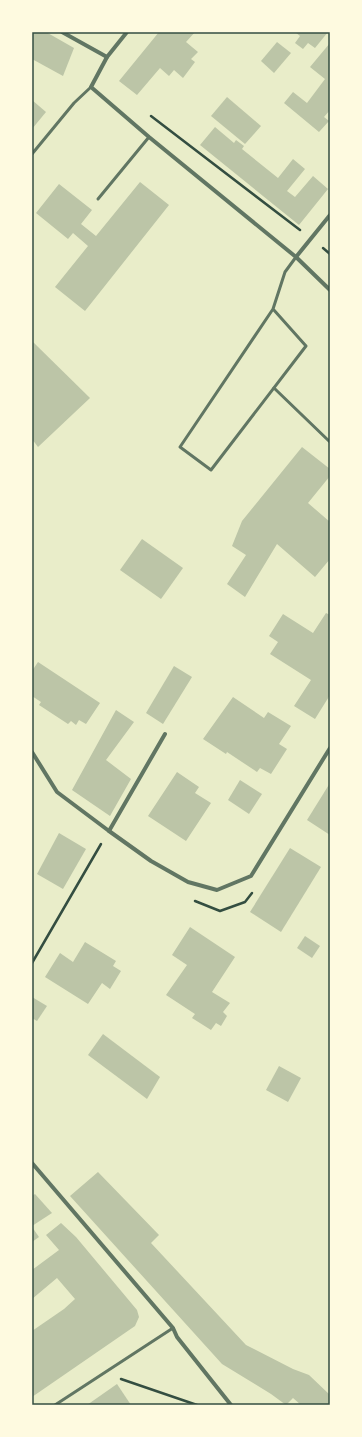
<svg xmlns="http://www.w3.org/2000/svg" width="362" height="1437" viewBox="0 0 362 1437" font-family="Inter,sans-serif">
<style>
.building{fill:#bcc5a7}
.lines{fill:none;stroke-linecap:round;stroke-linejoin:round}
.path{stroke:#344e41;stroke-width:2.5}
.service{stroke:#617663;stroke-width:3}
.minor{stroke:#617663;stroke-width:4}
.neatline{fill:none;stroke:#344e41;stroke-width:1.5}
</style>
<rect width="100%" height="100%" fill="#e9edc9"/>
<g class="building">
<polygon points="32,32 46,32 74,48 63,76 32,59"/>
<polygon points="159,32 195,32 186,42 198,52 191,59 195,62 183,78 174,70 169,76 160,68 137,95 119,81"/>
<polygon points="295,32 328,32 315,48 308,43 303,49 295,43 300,36"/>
<polygon points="277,42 291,53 274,73 261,61"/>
<polygon points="330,43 330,110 324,117 329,121 319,132 284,103 293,92 307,103 325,79 310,67"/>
<polygon points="227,97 261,126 245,144 211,116"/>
<polygon points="32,100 46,112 32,129"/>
<polygon points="215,127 234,143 236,140 244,146 242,149 278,178 293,159 305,169 287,191 295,197 313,176 328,189 299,225 200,145"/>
<polygon points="140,182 169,205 85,311 55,287 88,246 73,233 68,239 36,213 59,184 92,210 81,224 96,236"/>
<polygon points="32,341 90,398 38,447 32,439"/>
<polygon points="302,447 330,469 330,476 308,503 330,522 330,559 315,577 277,544 245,597 227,584 246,555 232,546 242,521"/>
<polygon points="142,539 183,568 161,599 120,570"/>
<polygon points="326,613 330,615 330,695 315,719 294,706 311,680 270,654 278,642 269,636 283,614 313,633"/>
<polygon points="38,662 100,703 86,724 79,720 76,725 71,721 68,724 39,705 41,702 32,696 32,671"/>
<polygon points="174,666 192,677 163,724 146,713"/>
<polygon points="233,697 264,718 268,712 291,726 279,744 287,749 271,774 260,768 257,772 227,752 226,754 203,739"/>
<polygon points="116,710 134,722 106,760 131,779 110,816 72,790"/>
<polygon points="177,772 199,787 195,793 211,803 186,841 148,816"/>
<polygon points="240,780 262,794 249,814 228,800"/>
<polygon points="330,783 330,835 307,820"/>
<polygon points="59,833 86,849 63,889 37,874"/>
<polygon points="290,848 321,867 281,932 250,912"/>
<polygon points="190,927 235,957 212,992 230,1003 223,1012 227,1016 221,1026 216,1023 211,1030 192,1018 195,1014 166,995 187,965 172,955"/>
<polygon points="305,936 320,946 312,958 297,948"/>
<polygon points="85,942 116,961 113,966 121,971 110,989 102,983 88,1004 45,977 60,953 73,962"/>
<polygon points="32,997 47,1006 37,1021 32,1018"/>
<polygon points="103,1034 160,1077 147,1099 88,1055"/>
<polygon points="279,1066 301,1078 288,1102 266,1090"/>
<polygon points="98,1172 159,1235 151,1243 246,1345 293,1369 309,1375 330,1395 330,1405 301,1405 293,1398 286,1405 271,1394 222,1364 70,1196"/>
<polygon points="35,1194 52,1213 32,1226 32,1196"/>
<polygon points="61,1223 76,1237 137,1310 139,1317 135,1326 32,1397 32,1331 64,1309 75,1299 57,1278 32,1299 32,1270 59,1250 46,1235"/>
<polygon points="32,1227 39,1237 32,1242"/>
<polygon points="117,1384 131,1405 87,1405"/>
</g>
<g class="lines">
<g class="path">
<polyline points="151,116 300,230"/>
<polyline points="323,248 330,254"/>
<polyline points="195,901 220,911 245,902 252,893"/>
<polyline points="32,963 101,844"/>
<polyline points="121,1379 197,1405"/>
</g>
<g class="service">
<polyline points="32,154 74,103 91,87"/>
<polyline points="98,199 149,137"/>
<polyline points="273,309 180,447 211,470 306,346 273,309 285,272 296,257"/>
<polyline points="274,388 330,442"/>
<polyline points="55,1405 173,1328"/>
</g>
<g class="minor">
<polyline points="62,32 107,57"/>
<polyline points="127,32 107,57 91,87 149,137 296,257 330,290"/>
<polyline points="296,257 330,215"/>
<polyline points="32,752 57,792 109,831 151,861 188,882 217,890 251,876 330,748"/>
<polyline points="109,831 165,734"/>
<polyline points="32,1163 173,1328 177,1337 231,1405"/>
</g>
</g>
<rect width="362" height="1437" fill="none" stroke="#fefae0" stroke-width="66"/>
<rect x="33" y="33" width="296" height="1371" class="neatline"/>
</svg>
